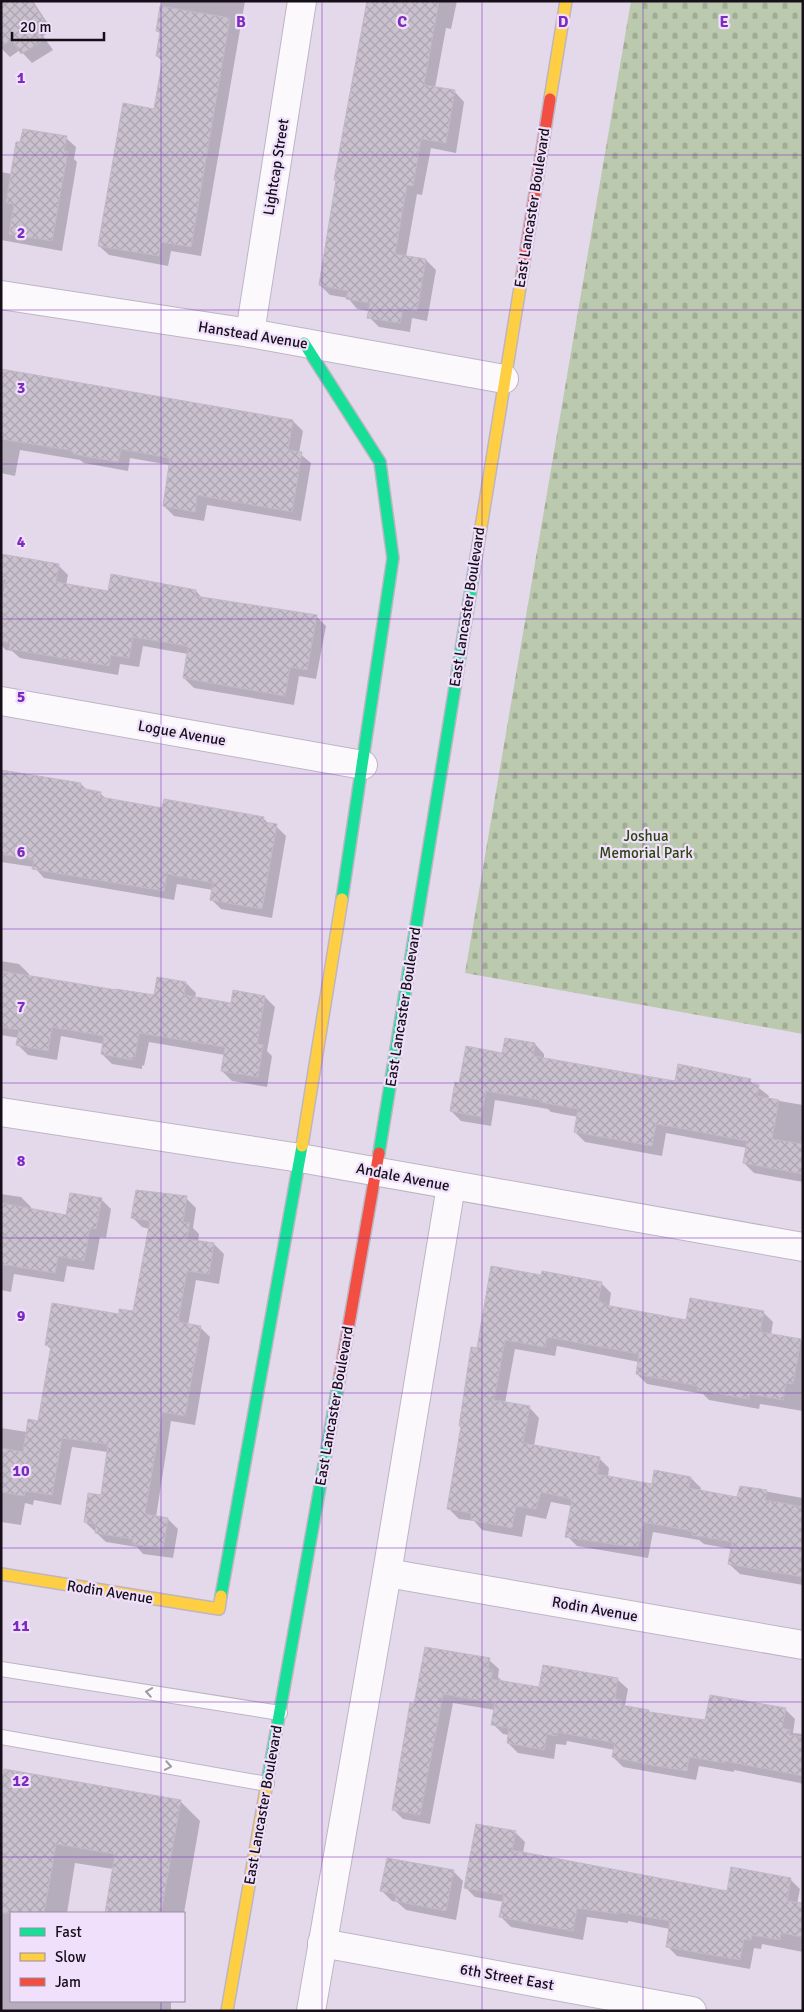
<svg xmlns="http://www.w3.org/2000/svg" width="804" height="2012" viewBox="0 0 804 2012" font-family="Signika,sans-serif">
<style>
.cemetery{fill:url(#cemetery-stones)}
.shadow{fill:#0003}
.building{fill:url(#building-cross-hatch);stroke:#c1b9c7}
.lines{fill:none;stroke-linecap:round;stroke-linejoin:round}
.lane-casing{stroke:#beb5c4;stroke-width:16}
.street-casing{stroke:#beb5c4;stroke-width:30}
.fast-casing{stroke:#beb5c4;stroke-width:14}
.slow-casing{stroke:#beb5c4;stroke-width:14}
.jam-casing{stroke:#beb5c4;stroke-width:14}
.lane{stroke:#fbf9fc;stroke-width:14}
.street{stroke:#fbf9fc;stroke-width:28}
.fast{stroke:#16e098;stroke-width:11}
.slow{stroke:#ffcf43;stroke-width:11}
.jam{stroke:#f24e42;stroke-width:11}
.oneway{stroke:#9f9ba2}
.grid{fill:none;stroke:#7b2cbf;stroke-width:1;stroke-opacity:0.55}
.labels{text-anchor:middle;stroke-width:4.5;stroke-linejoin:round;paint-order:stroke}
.street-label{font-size:15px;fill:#160f1a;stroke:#f0e0fb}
.park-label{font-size:15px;fill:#2b4510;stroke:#f0e0fb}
.grid-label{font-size:16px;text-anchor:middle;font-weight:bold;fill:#7b2cbf;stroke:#f0e0fb;stroke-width:4.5;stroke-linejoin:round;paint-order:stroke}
</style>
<defs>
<pattern id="cemetery-stones" width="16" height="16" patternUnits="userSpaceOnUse" patternTransform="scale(1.25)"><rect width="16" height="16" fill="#bbcaae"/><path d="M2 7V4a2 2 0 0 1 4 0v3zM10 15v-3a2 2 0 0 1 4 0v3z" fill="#a0ac95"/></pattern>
<pattern id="building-cross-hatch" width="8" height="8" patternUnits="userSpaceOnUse" patternTransform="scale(1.25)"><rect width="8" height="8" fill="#cac1cf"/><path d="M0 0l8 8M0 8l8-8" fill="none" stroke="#ada5b1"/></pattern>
</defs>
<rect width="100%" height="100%" fill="#e4d9eb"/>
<polygon class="cemetery" points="631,1 803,1 803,1034 465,973"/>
<g class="shadow">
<polygon points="1,1 33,1 52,30 43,36 53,50 32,63 20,50 10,57 1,48"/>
<polygon points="162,1 245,1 201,256 171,251 168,266 109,255 99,246 155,110 163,62 157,56 161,34 157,31"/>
<polygon points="369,1 457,1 451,29 446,28 435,88 455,92 464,102 456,153 431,148 422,195 417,194 406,257 426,260 436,270 427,321 412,318 410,332 379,327 369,317 370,311 357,309 348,298 330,295 320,285"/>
<polygon points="66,138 76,147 74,159 77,162 62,251 1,240 1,172 12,174"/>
<polygon points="1,371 293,421 303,431 299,453 311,463 301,521 207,505 204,521 174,516 164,506 170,465 130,458 128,471 84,463 80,460 20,450 15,476 1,473"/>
<polygon points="1,555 58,565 68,575 66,585 109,593 196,591 203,599 316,616 326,626 316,679 299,676 294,705 194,688 184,678 188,654 143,646 139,667 120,664 118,675 20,658 12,651 6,650 1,645"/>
<polygon points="1,771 81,784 88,791 100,793 107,800 163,810 263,818 270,825 276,826 286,836 272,918 221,909 211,899 213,890 177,884 174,900 44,878 34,867 1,862"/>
<polygon points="1,961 19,964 29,974 29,977 155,996 186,983 196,993 195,998 232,1004 265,997 275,1007 267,1051 272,1056 267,1087 232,1081 222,1071 225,1055 149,1042 144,1066 142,1065 142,1069 112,1064 102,1054 104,1044 61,1036 57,1060 28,1055 18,1045 19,1038 1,1035"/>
<polygon points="535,1044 544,1054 544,1059 676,1082 750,1081 769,1096 768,1099 803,1105 803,1182 754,1173 744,1163 747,1148 666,1133 662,1156 585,1142 575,1132 578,1117 551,1112 548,1109 495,1100 491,1126 461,1121 451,1111 460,1084 503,1054"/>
<polygon points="1,1194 21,1197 31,1207 31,1210 67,1216 101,1199 111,1209 106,1238 100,1237 94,1270 67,1266 64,1282 14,1274 11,1292 1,1290"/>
<polygon points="186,1198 196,1208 193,1228 199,1234 198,1242 214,1244 224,1254 219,1284 196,1280 188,1325 200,1327 210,1337 195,1425 171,1421 156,1517 168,1519 178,1529 173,1558 143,1554 137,1547 106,1542 85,1522 102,1497 108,1452 72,1447 61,1505 34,1500 33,1505 25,1503 21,1525 1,1522 1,1428 27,1432 39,1422 52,1350 46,1345 120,1316 134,1312 150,1229 142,1227 133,1218"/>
<polygon points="542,1276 601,1283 611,1293 609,1307 687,1321 763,1312 773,1322 771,1335 803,1341 803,1411 760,1404 759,1409 709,1400 703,1394 647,1384 637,1374 639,1362 557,1346 555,1356 515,1349 505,1403 529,1407 539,1418 534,1446 599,1458 609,1468 608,1477 653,1485 691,1478 701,1488 700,1491 738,1498 741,1487 803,1498 803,1585 740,1574 729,1564 732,1549 704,1544 699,1540 653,1532 648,1558 577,1546 567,1536 572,1506 551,1502 546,1519 526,1515 522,1537 482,1530 474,1521 459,1519 449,1509 462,1427 460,1425 478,1350"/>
<polygon points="489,1660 499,1669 498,1677 502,1681 540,1689 618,1680 628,1689 625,1705 627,1707 650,1713 706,1721 785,1709 795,1719 793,1733 803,1734 803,1785 800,1783 734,1770 734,1772 699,1766 696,1780 623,1767 613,1757 615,1750 567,1741 566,1745 556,1744 554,1759 518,1753 508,1743 509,1735 503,1734 493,1724 495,1710 453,1703 430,1824 403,1819 393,1809 415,1705"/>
<polygon points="1,1795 180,1801 200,1821 184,1913 106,1913 113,1869 75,1863 67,1913 11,1913 11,2001 171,2001 171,2011 1,2011"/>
<polygon points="515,1832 525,1842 523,1853 728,1892 790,1879 800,1889 797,1904 803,1905 803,1952 762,1944 761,1949 754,1948 750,1969 677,1956 667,1946 670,1929 628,1921 628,1923 587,1917 583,1940 511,1927 501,1917 504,1902 475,1897 465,1887"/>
<polygon points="453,1871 463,1881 456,1920 406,1910 397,1902 392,1901 382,1891"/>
</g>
<g class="building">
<polygon points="1,1 31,1 44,20 34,26 44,40 21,54 12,40 1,46"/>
<polygon points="367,1 439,1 424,85 455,90 446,143 421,139 413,186 407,185 395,254 426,259 417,311 403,309 400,323 367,318 370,303 346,299 348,291 319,285 336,180 334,180"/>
<polygon points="160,6 230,18 191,247 161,242 159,256 98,246 123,103 154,109 163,57 156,56 160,32 156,31"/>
<polygon points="23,129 67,136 64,151 68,151 52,241 9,234 14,204 6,203 16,142 20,142"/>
<polygon points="1,369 293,420 288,450 302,452 292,512 197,495 195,512 163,506 170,458 121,449 118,462 73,454 73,452 69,450 1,439"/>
<polygon points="1,554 59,564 56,582 108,591 111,574 196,590 195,596 317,615 307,670 290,667 285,696 183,678 188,646 133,637 129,658 111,655 109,666 9,649 10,643 1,641 1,604 6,580 1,579"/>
<polygon points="1,770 81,783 80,788 101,792 100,797 162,808 164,799 264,817 263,822 277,824 262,909 210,900 213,883 167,874 164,891 32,869 34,860 1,854"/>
<polygon points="1,971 116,990 116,989 154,995 157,977 186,982 184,995 231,1003 233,990 265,996 257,1044 263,1045 258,1077 221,1071 225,1047 139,1033 135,1057 133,1056 132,1060 101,1054 104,1036 52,1027 48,1051 16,1045 19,1030 1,1027"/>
<polygon points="505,1038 535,1043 533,1056 640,1075 675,1081 678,1064 751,1079 750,1083 759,1085 757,1096 779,1100 772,1139 803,1144 803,1174 743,1163 747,1141 684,1129 656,1124 652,1146 574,1132 578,1109 540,1102 540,1100 486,1091 481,1117 450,1111 455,1082 459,1083 466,1046 502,1053"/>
<polygon points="136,1190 187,1196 183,1222 190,1223 187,1239 214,1243 209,1274 187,1271 178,1322 201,1326 185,1416 162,1412 145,1514 168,1518 163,1549 132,1544 133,1539 95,1533 96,1524 84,1522 88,1493 101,1495 108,1444 62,1438 52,1495 25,1491 24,1496 1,1492 1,1448 23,1452 28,1419 38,1421 51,1346 45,1345 52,1303 119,1314 119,1309 133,1311 150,1221 131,1218"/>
<polygon points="70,1193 102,1198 96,1229 90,1228 84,1261 58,1256 55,1273 1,1264 1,1203 66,1215"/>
<polygon points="491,1266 541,1275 542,1271 602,1282 598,1302 605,1303 605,1305 686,1320 690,1298 764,1311 760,1332 801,1339 793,1384 786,1383 783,1400 750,1394 749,1399 697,1390 698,1386 636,1374 639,1354 547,1337 545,1347 505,1340 494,1400 530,1406 523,1443 600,1457 597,1474 652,1484 654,1470 691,1477 689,1488 737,1497 740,1486 767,1490 765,1500 803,1507 803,1577 728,1564 732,1542 692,1535 692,1531 643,1522 638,1548 565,1537 572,1499 541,1492 536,1509 516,1506 512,1528 471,1520 471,1513 447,1509 461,1426 459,1426 471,1347 477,1348"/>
<polygon points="425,1647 490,1658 488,1669 493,1670 491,1679 539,1687 543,1665 618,1678 615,1699 622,1700 621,1705 649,1710 649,1712 705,1720 710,1695 786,1708 782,1728 790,1730 789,1735 803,1737 803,1776 725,1761 724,1763 689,1757 687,1771 656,1766 612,1757 615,1743 557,1732 557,1736 547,1734 544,1750 507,1743 509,1728 491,1725 495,1703 443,1694 420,1815 392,1810 410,1703 414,1704"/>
<polygon points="4,1769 181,1800 161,1913 105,1913 115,1854 56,1844 44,1913 1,1913 1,1788"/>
<polygon points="476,1824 516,1831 512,1850 727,1891 731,1867 791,1878 787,1901 803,1903 803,1937 781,1933 780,1940 752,1935 751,1940 744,1939 740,1960 666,1947 670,1921 619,1912 618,1914 577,1908 573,1931 499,1917 504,1895 464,1888"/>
<polygon points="387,1858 454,1870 446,1911 395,1901 396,1894 380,1891"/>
</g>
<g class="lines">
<g class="lane-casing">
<g id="lane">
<polyline points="1,1669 280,1713"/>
<polyline points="1,1737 267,1784"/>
</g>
</g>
<g class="street-casing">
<g id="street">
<polyline points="1,295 250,333 504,379"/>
<polyline points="250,333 302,1"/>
<polyline points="1,701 363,765"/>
<polyline points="1,1112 300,1158 803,1247"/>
<polyline points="387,1573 803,1645"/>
<polyline points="322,1943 692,2011"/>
<polyline points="311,2011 387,1573 451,1186"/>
</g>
</g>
<g class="fast-casing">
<g id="fast">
<polyline points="304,343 380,462 393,558 342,899"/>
<polyline points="379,1153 476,558"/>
<polyline points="221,1596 302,1146"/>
<polyline points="267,1783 340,1375"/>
</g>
</g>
<g class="slow-casing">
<g id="slow">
<polyline points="550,99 566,1"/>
<polyline points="476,558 522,275"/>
<polyline points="302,1146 342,899"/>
<polyline points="1,1574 219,1609 221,1596"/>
<polyline points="227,2011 267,1783"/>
</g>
</g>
<g class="jam-casing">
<g id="jam">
<polyline points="522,275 550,99"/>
<polyline points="340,1375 379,1153"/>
</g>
</g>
<use href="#lane" class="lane"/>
<use href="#street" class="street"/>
<use href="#fast" class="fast"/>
<use href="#slow" class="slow"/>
<use href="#jam" class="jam"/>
</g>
<defs><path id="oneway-chevron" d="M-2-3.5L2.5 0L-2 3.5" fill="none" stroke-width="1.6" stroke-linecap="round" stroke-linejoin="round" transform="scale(1.25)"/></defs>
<g class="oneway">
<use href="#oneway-chevron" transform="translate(149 1692) rotate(-171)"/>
<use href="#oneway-chevron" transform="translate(168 1766) rotate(10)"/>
</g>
<path class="grid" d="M 161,1 L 161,1913M 322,1 L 322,2011M 482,1 L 482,2011M 643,1 L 643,2011M 1,155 L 803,155M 1,310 L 803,310M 1,464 L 803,464M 1,619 L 803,619M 1,774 L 803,774M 1,929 L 803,929M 1,1083 L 803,1083M 1,1238 L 803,1238M 1,1393 L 803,1393M 1,1548 L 803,1548M 1,1702 L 803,1702M 1,1857 L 803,1857M 161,2001 L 161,2011"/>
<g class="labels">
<g class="street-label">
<text transform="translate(276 167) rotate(-81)" y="5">Lightcap Street</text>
<text transform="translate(532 208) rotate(-81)" y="5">East Lancaster Boulevard</text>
<text transform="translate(253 335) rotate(9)" y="5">Hanstead Avenue</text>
<text transform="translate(467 607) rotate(-81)" y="5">East Lancaster Boulevard</text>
<text transform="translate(182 733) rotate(10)" y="5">Logue Avenue</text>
<text transform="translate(403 1007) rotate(-81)" y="5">East Lancaster Boulevard</text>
<text transform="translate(403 1177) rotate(11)" y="5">Andale Avenue</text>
<text transform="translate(334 1406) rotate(-80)" y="5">East Lancaster Boulevard</text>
<text transform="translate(110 1592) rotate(9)" y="5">Rodin Avenue</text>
<text transform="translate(595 1609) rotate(10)" y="5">Rodin Avenue</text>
<text transform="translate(263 1805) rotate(-80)" y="5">East Lancaster Boulevard</text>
<text transform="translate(507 1977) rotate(10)" y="5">6th Street East</text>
</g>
<g class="park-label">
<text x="646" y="841">Joshua<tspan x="646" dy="17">Memorial Park</tspan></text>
</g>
</g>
<g class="grid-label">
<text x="241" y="27">B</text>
<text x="402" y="27">C</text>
<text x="563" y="27">D</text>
<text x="724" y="27">E</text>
<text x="21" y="83">1</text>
<text x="21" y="238">2</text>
<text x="21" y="393">3</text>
<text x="21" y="547">4</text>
<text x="21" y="702">5</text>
<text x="21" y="857">6</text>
<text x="21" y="1012">7</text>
<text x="21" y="1166">8</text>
<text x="21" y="1321">9</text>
<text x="21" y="1476">10</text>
<text x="21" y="1631">11</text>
<text x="21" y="1786">12</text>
</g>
<rect width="804" height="2012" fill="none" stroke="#160f1a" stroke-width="5"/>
<rect x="10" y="1912" width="175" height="90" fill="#f0e0fb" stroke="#998ca1"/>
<rect x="20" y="1928" width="25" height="8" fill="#16e098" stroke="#998ca1"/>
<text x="55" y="1937" font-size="15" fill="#160f1a">Fast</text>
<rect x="20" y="1953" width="25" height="8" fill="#ffcf43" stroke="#998ca1"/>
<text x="55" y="1962" font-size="15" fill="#160f1a">Slow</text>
<rect x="20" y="1978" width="25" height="8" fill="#f24e42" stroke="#998ca1"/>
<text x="55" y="1987" font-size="15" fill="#160f1a">Jam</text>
<path d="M12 32v8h92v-8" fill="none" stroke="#160f1a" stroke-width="2.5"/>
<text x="20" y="32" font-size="15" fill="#160f1a" stroke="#f0e0fb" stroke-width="4" paint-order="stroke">20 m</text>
</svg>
